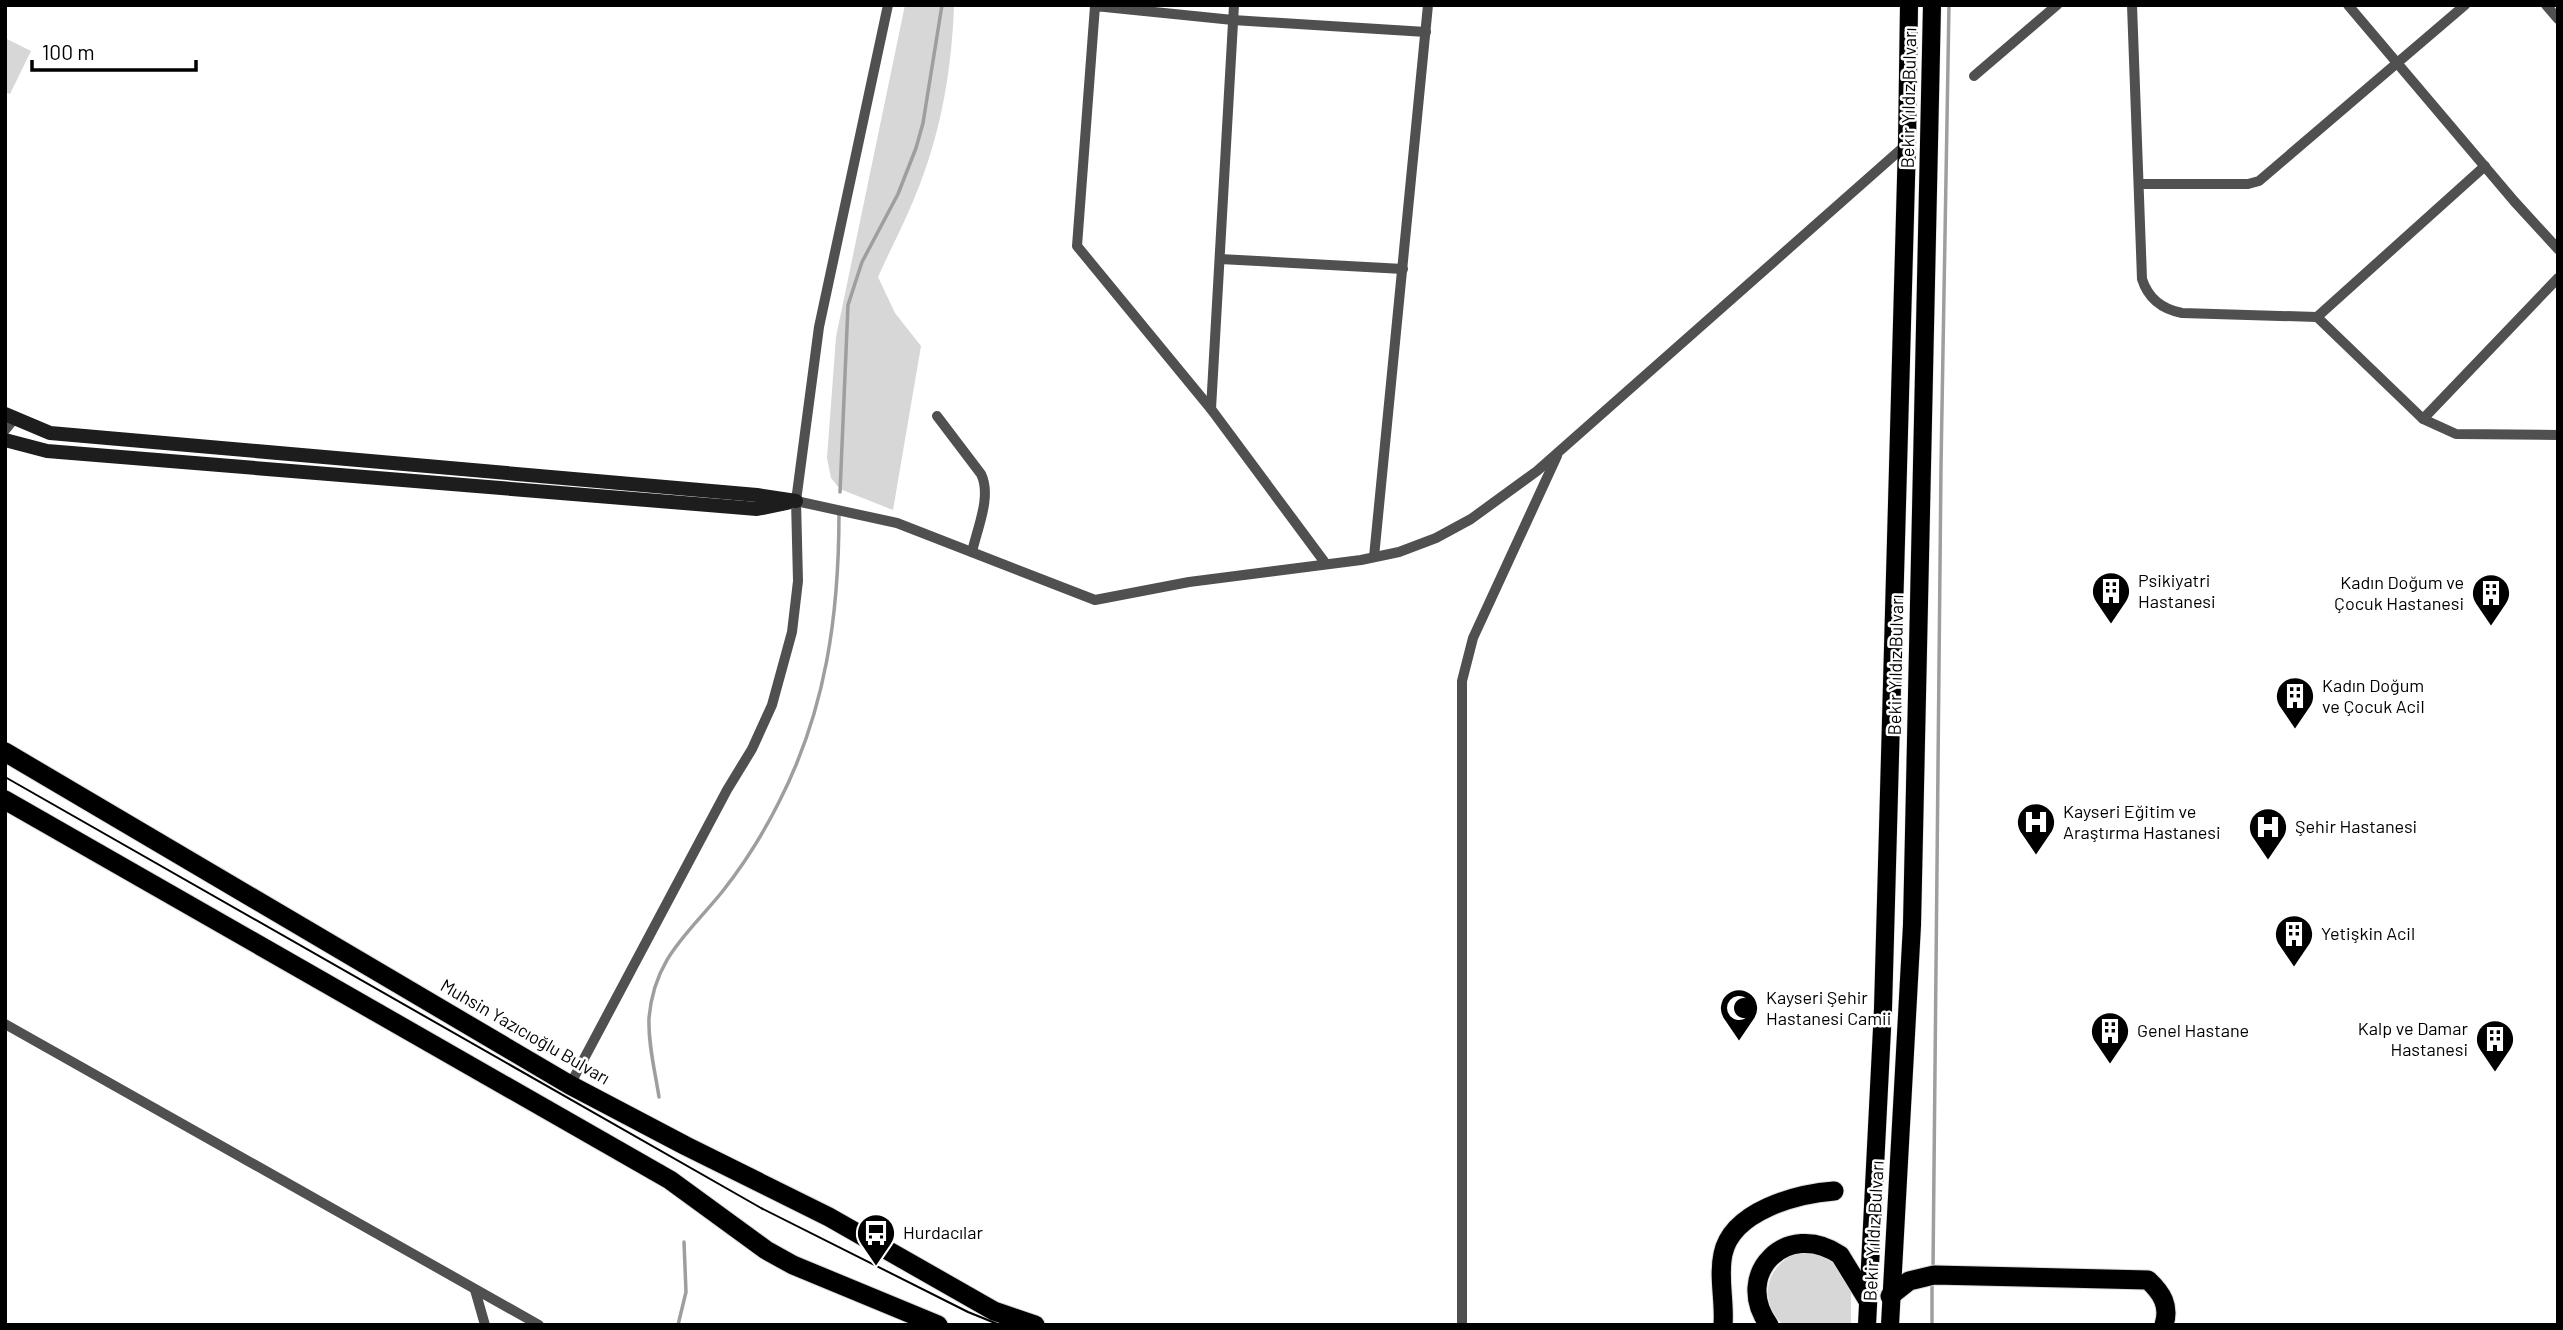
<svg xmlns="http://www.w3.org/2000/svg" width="2563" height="1330" viewBox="0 0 2563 1330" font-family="Barlow,sans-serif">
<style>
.green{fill:#d7d7d7}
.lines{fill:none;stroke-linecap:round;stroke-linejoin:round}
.stream{stroke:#9e9e9e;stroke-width:3.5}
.primary-casing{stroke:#dbdbdb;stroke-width:19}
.highway-casing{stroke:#dbdbdb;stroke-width:21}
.street{stroke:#505050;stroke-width:10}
.secondary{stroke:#1d1d1d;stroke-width:14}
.primary{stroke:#000;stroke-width:18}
.highway{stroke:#000;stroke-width:19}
.tram{stroke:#000;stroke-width:2}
.labels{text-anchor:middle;stroke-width:5;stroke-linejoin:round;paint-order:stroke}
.street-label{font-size:18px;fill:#000;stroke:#fff}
.poi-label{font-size:18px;fill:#000;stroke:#fff;text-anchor:start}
</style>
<rect width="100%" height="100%" fill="#fff"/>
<g class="green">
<path d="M 905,5 L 954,5 C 952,66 942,127 920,184 C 908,216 892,246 878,277 L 895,313 L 921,346 L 893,510 L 840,489 L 831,478 L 827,458 L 836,337 Z"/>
<polygon points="5,38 31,51 10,94 5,92"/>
<path d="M 1800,1251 L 1831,1256 L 1851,1289 L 1851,1325 L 1783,1325 C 1756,1297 1767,1265 1800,1251 Z"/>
</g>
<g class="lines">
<g class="stream">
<polyline points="840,492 848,305 862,262 898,194 916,148 923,123 942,5"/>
<path d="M 659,1097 C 655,1071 648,1044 649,1018 C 654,958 688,934 722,892 C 744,864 763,834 779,802 C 826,710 839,615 839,513"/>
<polyline points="1933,1270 1941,466 1949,5"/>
<polyline points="678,1325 686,1292 684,1242"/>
<polyline points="1932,1325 1932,1281"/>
</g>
<g class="primary-casing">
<g id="primary">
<polyline points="1867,1325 1883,1009 1907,143 1909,5"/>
<polyline points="1890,1325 1912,925 1932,5"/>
</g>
</g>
<g class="highway-casing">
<g id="highway">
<polyline points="5,752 570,1085 686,1146 829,1217 994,1311 1035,1325"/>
<polyline points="5,800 670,1180 766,1250 793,1265 938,1325"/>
<path d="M 1890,1296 L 1909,1281 L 1934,1275 L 2148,1280 C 2162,1293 2170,1306 2164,1325"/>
<path d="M 1723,1325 C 1725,1302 1718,1277 1723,1254 C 1732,1211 1796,1194 1834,1191"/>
<path d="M 1769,1325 C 1732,1274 1787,1219 1840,1255 L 1867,1299"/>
</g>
</g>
<g class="street">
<path d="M 2132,5 L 2142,279 C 2148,298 2161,309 2182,313 L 2317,317 L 2423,419 L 2456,434 L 2558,435"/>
<polyline points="2348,5 2514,201 2558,249"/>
<polyline points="2546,5 2558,19"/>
<polyline points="1974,76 2057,5"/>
<polyline points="2139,184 2248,184 2259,181 2465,5"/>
<polyline points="1220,259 1403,269"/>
<polyline points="2317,317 2485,166"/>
<polyline points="1211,409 1234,5"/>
<path d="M 937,416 L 981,474 C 992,496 977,529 972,552"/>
<polyline points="2423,419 2558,278"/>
<polyline points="5,430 14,419"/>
<polyline points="796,501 897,523 1095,600 1189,582 1361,560 1399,552 1436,538 1471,519 1537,471 1907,144"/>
<polyline points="1374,557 1428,5"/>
<polyline points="1326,564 1211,409 1077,246 1095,6 1233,20 1426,32"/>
<polyline points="5,1024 539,1325"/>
<polyline points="570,1085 727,790 752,749 772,705 792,632 798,581 796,501 819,327 888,5"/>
<polyline points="475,1290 485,1325"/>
<polyline points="1462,1325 1462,681 1473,638 1557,456"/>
</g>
<g class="secondary">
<polyline points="5,414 50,433 757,495 796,501"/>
<polyline points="5,440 47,451 757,509 787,503"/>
</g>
<use href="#primary" class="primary"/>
<use href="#highway" class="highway"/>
<polyline class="tram" points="5,777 761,1208 968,1312 1000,1325"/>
</g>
<defs>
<g id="building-pin" transform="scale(2.0125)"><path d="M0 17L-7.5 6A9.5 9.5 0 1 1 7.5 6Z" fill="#000" stroke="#fff"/><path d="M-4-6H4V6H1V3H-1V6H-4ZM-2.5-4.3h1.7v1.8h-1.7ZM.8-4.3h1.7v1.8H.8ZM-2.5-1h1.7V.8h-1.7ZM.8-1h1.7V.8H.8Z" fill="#fff"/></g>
<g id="hospital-pin" transform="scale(2.0125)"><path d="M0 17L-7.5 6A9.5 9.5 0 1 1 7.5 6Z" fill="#000" stroke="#fff"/><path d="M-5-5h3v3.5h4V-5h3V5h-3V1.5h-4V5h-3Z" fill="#fff"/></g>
<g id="mosque-pin" transform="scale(2.0125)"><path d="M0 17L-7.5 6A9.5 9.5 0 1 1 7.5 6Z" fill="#000" stroke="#fff"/><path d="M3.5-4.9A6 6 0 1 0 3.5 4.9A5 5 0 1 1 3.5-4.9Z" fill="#fff"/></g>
<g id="bus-pin" transform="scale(2.0125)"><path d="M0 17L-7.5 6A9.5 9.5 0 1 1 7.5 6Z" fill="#000" stroke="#fff"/><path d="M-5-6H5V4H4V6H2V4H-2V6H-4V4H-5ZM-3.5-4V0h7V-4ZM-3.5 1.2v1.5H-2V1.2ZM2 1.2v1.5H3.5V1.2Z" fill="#fff"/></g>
</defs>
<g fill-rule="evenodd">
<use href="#building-pin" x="2111" y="591"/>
<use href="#building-pin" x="2491" y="593"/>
<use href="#building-pin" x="2295" y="696"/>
<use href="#hospital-pin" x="2036" y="822"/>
<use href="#hospital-pin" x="2268" y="827"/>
<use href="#building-pin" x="2294" y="934"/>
<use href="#mosque-pin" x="1739" y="1008"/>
<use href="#building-pin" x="2110" y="1031"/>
<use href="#building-pin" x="2495" y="1039"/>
<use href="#bus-pin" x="876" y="1233"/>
</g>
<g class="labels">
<g class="street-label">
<text transform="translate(1909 98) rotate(-89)" y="6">Bekir Yıldız Bulvarı</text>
<text transform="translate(1896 665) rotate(-89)" y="6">Bekir Yıldız Bulvarı</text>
<text transform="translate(525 1032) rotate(30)" y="6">Muhsin Yazıcıoğlu Bulvarı</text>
<text transform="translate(1874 1231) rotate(-87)" y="6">Bekir Yıldız Bulvarı</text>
</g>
<g class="poi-label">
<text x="2138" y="587">Psikiyatri<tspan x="2138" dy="21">Hastanesi</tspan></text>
<text x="2464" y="589" text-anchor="end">Kadın Doğum ve<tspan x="2464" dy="21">Çocuk Hastanesi</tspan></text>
<text x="2322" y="692">Kadın Doğum<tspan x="2322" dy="21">ve Çocuk Acil</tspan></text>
<text x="2063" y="818">Kayseri Eğitim ve<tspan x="2063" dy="21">Araştırma Hastanesi</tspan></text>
<text x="2295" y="833">Şehir Hastanesi</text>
<text x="2321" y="940">Yetişkin Acil</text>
<text x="1766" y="1004">Kayseri Şehir<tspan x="1766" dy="21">Hastanesi Camii</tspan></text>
<text x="2468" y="1035" text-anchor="end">Kalp ve Damar<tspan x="2468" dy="21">Hastanesi</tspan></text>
<text x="2137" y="1037">Genel Hastane</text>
<text x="903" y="1239">Hurdacılar</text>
</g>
</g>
<rect width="2563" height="1330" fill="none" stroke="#000000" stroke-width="14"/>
<path d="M32 60v10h164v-10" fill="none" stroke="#000000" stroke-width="3.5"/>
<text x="42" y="60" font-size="21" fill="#000000" stroke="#ffffff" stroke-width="5" paint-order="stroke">100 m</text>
</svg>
